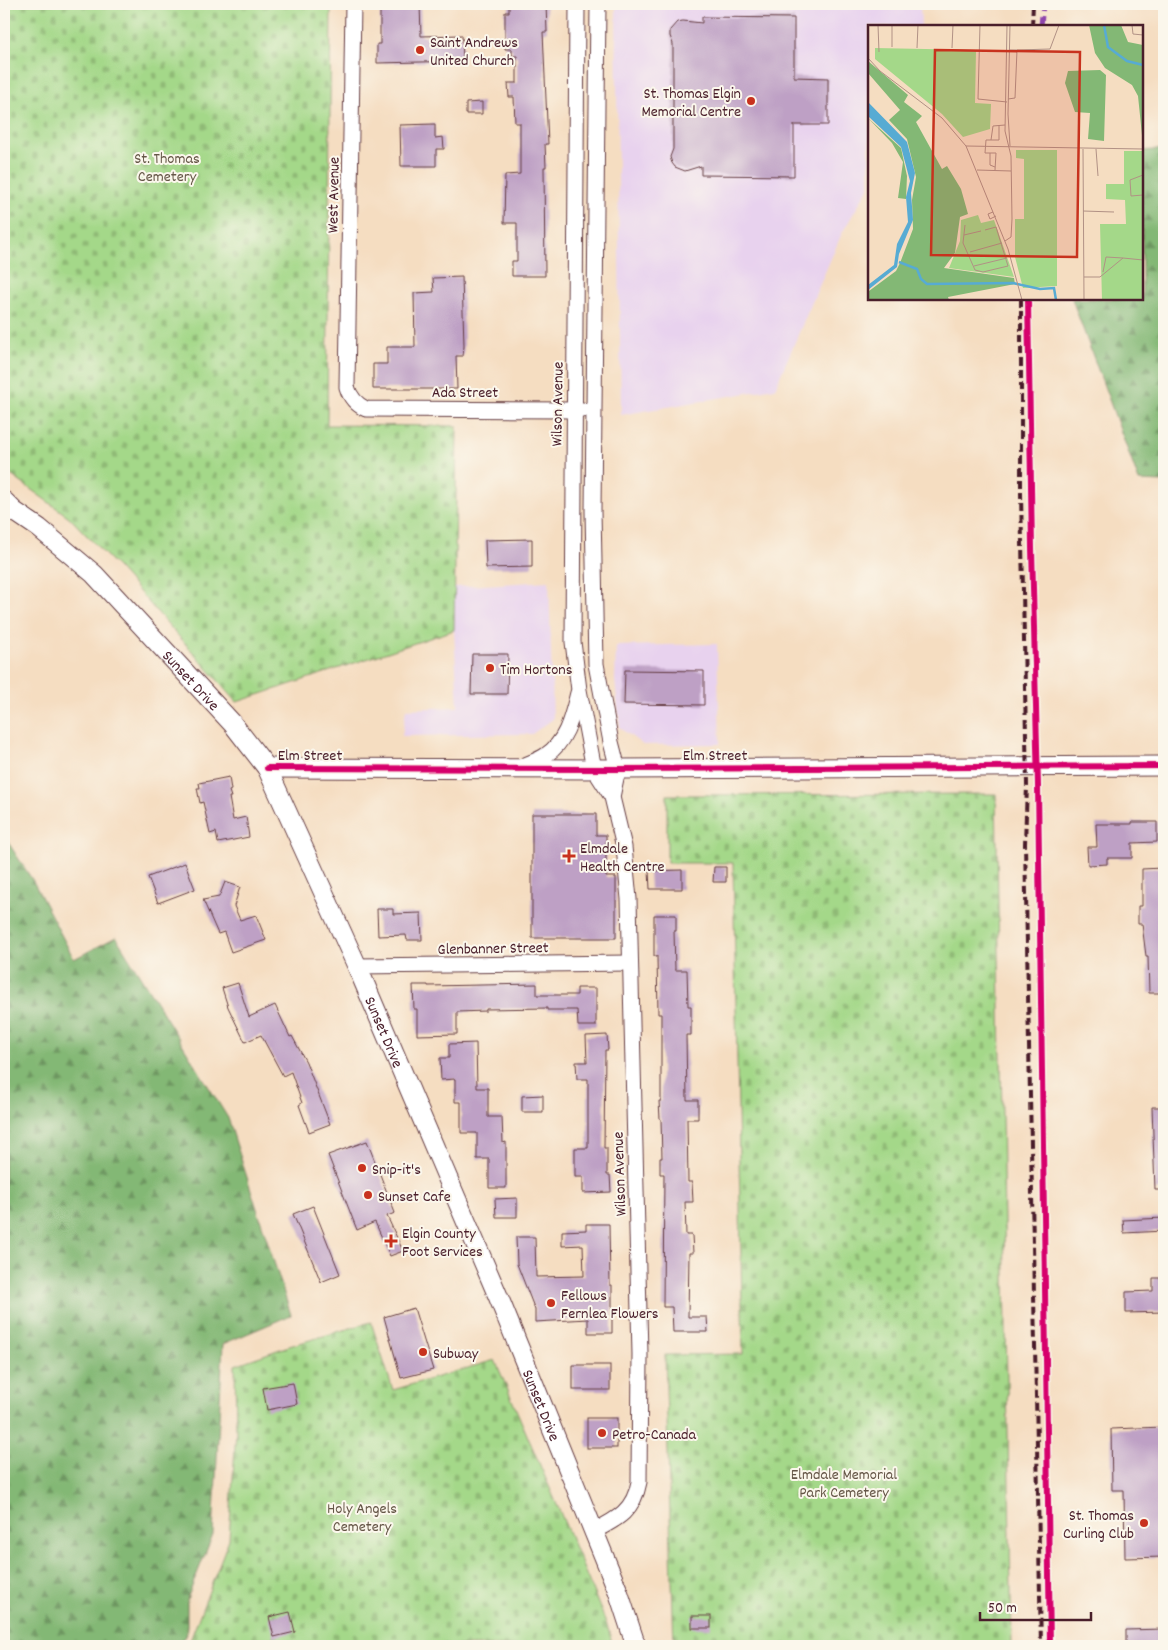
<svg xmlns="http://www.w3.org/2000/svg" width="1168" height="1650" viewBox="0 0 1168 1650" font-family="Dekko,sans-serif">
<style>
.built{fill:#e8d2ee}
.forest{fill:url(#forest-firs);stroke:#666c50}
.cemetery{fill:url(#cemetery-stones);stroke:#777c5a}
.building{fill:#bea0c5}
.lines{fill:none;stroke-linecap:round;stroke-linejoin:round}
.minor-casing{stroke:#643c42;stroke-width:17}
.major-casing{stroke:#643c42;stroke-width:21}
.minor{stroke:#fff;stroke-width:15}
.major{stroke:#fff;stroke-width:19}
.rail{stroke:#4a1f2b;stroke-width:4;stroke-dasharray:8 4;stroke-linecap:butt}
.quiet{stroke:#8e44ad;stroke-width:5;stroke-dasharray:10 5;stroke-linecap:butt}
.cycleway-casing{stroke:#fbf7ec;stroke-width:9}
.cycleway{stroke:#d6006c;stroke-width:6}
.poi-dot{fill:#c8321e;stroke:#fbf7ec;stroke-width:2}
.labels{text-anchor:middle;stroke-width:4;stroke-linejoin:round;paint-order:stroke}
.poi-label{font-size:16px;fill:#4a1f2b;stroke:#fbf7ec;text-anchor:start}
.park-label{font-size:16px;fill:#655647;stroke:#fbf7ec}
.street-label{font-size:16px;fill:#4a1f2b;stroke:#fbf7ec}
.inset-river{fill:none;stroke:#57abd3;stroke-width:2.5}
.inset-road{fill:none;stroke:#b19185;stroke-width:1}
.view{fill:#c8321e;fill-opacity:0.15;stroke:#c8321e;stroke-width:2.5}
.inset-edge{fill:none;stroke:#4a1f2b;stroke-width:2.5}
</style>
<defs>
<pattern id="forest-firs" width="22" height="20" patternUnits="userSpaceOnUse" patternTransform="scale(1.25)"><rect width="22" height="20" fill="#83b875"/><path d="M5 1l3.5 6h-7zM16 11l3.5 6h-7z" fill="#6d9560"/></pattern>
<pattern id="cemetery-stones" width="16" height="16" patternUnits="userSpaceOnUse" patternTransform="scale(1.25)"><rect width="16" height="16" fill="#a4d889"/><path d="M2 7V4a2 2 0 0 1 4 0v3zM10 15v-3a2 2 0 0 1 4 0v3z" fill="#8fb976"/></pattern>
</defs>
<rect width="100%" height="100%" fill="#fbf7ec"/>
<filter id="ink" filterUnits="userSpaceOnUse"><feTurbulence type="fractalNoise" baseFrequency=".02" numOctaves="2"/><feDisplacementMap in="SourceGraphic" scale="10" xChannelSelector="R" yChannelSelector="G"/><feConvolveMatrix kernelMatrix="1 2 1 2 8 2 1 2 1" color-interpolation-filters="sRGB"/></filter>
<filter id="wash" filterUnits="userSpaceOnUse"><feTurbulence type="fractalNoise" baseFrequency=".0096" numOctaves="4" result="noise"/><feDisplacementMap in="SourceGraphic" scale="20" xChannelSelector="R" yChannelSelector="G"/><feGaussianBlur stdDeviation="1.12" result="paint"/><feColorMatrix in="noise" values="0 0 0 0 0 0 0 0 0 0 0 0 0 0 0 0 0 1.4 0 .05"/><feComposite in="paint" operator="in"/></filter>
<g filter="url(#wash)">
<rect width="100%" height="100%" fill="#f5ddc1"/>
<g class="built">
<polygon points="616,4 920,4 921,26 869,26 869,187 842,233 775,388 621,415"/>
<polygon points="549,581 553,719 532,734 402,736 406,709 458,707 454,630 455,587"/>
<polygon points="717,644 720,744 643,745 620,728 615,680 616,646"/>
</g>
<g class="forest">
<polygon points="1164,149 1164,482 1139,481 1072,299 1142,299 1142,151"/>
<polygon points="4,836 33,881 74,959 116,937 228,1118 291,1315 223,1344 213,1534 187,1599 187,1632 178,1646 4,1646"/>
</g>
<g class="cemetery">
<polygon points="4,4 331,4 327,425 457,426 454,630 237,702 119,569 69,517 4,470"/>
<polygon points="996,794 1012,1646 674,1646 665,1355 743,1354 733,863 667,863 667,795"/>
<polygon points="371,1322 393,1390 495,1360 566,1526 607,1625 613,1646 188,1646 229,1539 236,1431 235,1365 286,1347"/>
</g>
<g id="blocks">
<g class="building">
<polygon points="380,4 420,4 421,36 462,35 463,61 377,63 377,44 380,44"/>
<polygon points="509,4 546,4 547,32 543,32 548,144 545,144 546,167 544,167 545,276 512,276 512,261 517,261 517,223 504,223 505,175 520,174 520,123 515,123 514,97 509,97 508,83 517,83 517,56 512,56 512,49 505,49 505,12 509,12"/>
<polygon points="702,17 794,18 794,77 828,78 828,125 794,125 794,176 701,175 701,166 685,171 675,167 672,163 670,157 673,149 673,44 670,36 670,30 677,22 683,21 702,23"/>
<polygon points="482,102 482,114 466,114 466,103"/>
<polygon points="435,124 435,138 443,137 444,149 436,149 436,166 401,166 400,125"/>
<polygon points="462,277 464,346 463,356 456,356 457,389 373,389 373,364 387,364 387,347 415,347 414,293 434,292 433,278"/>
<polygon points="532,539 532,567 486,568 485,540"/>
<polygon points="472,654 508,654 507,694 471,694"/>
<polygon points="625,670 704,671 704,705 624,704"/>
<polygon points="229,777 231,790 229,791 231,797 229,797 233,820 246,817 249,837 218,843 216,832 210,834 203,802 200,803 197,788 200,788 199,783"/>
<polygon points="532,814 596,814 596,835 606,835 606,877 616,877 616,938 532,938"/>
<polygon points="1132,822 1157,822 1157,842 1132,843 1132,858 1107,858 1107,864 1088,865 1087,847 1097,847 1096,824 1132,824"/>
<polygon points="185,863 195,889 158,903 148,877"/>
<polygon points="714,867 726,867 726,882 713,882"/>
<polygon points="1162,868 1163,905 1164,905 1164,993 1149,993 1148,956 1146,956 1142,924 1138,924 1138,906 1142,906 1142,869"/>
<polygon points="682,870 682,889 650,889 649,871"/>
<polygon points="225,882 240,887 234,906 240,920 256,915 266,940 231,952 224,932 218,934 203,900 219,897"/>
<polygon points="377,909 393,909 393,914 421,913 422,940 407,940 406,935 378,936"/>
<polygon points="654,915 676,915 676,931 674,931 675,970 687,970 688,1006 691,1006 691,1035 686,1035 687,1100 698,1100 698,1119 687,1119 688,1182 692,1182 693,1202 685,1202 686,1235 692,1235 693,1253 689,1253 688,1317 707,1317 708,1332 673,1332 672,1307 663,1307 664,1174 660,1174 660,1158 662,1158 661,1119 660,1119 659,1101 661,1101 661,1014 658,1014 657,956 654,956"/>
<polygon points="238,983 249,1017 275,1005 290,1037 292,1036 306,1062 330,1124 309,1132 299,1105 302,1103 291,1072 283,1076 261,1035 245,1042 228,1007 222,988"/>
<polygon points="537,984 537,995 577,995 577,988 596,988 596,1026 578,1026 577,1010 547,1010 547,1008 486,1009 486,1011 457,1012 457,1034 417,1035 417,1009 414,1009 413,985 428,985 428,986"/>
<polygon points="607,1035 608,1050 605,1050 604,1148 607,1148 607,1175 610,1175 611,1192 583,1193 583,1177 575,1177 575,1148 588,1148 588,1079 577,1079 576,1062 587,1062 586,1036"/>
<polygon points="476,1043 477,1088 488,1088 488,1117 502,1117 503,1143 506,1142 506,1188 489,1188 489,1159 477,1159 477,1133 461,1133 461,1102 455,1102 455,1079 441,1080 440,1058 449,1058 449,1044"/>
<polygon points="543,1095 543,1112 522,1112 522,1096"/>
<polygon points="1152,1107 1164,1107 1164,1190 1155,1190"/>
<polygon points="367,1141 395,1213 387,1216 403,1251 390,1256 375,1222 357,1230 328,1155"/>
<polygon points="517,1198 517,1217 496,1217 495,1199"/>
<polygon points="313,1206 340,1274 321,1282 293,1214"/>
<polygon points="1164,1218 1164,1231 1124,1233 1123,1220"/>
<polygon points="586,1224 609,1224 610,1285 612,1285 612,1333 588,1333 588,1319 535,1322 535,1310 517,1264 516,1237 535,1237 536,1277 584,1276 583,1245 562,1246 562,1231 586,1230"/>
<polygon points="1153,1278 1164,1278 1164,1312 1126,1313 1126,1292 1153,1291"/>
<polygon points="414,1308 433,1370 401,1378 384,1317"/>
<rect x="573" y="1365" width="37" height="25"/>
<polygon points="293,1383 297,1404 267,1410 263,1388"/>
<rect x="587" y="1418" width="30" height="30"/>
<polygon points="1164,1427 1164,1557 1125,1558 1124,1490 1112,1490 1111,1429"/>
<polygon points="290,1612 295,1632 274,1637 269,1617"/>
<rect x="692" y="1616" width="19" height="12"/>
<polygon points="1164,1629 1164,1646 1126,1646 1126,1630"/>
</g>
</g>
</g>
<g filter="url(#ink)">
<use href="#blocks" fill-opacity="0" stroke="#643c42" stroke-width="1"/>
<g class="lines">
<g class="minor-casing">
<g id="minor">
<path d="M 353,4 L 347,387 C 350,397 355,404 366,409 L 583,410"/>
<path d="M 577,4 L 573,642 L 579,690 L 594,769 L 612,797 L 624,847 L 629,899 L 640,1354 L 639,1482 C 634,1510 618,1519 594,1531"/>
<polyline points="598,4 593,511 596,664 611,742 618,769 612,797"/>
<path d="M 521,767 C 529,763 539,760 546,755 C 567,741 572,716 578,693"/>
<polyline points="357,966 629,963"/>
</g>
</g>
<g class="major-casing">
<g id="major">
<path id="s1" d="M 4,501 L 14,511 L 39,528 L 94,574 L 232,723 L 267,768 L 357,966 L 498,1296 L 618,1591 L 636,1646"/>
<polyline points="267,768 618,769 1164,766"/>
</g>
</g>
<use href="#minor" class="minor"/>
<use href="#major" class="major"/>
<g class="rail">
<polyline points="1032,26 1033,4"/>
<polyline points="1021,299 1021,494 1027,785 1025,844 1041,1646"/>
</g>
<polyline class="quiet" points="1041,26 1043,4"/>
<g class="cycleway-casing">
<g id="cycleway">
<polyline points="1028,299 1032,548 1038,786 1050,1646"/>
<polyline points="267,768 618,769 1164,766"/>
</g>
</g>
<use href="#cycleway" class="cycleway"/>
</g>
</g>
<g class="poi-dot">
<circle cx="420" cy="50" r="5"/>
<circle cx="751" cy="101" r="5"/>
<circle cx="490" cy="668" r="5"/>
<path d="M566.5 848.5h5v5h5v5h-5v5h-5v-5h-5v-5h5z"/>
<circle cx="362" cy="1168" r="5"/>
<circle cx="368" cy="1195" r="5"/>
<path d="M388.5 1233.5h5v5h5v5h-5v5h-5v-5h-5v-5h5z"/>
<circle cx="551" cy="1303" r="5"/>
<circle cx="423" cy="1352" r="5"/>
<circle cx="602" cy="1433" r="5"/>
<circle cx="1144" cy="1523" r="5"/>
</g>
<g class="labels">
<g class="poi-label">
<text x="430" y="47">Saint Andrews<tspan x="430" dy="18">United Church</tspan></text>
<text x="741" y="98" text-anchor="end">St. Thomas Elgin<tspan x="741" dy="18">Memorial Centre</tspan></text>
<text x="500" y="674">Tim Hortons</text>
<text x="580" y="853">Elmdale<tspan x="580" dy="18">Health Centre</tspan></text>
<text x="372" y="1174">Snip-it's</text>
<text x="378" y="1201">Sunset Cafe</text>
<text x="402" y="1238">Elgin County<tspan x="402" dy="18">Foot Services</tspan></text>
<text x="561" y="1300">Fellows<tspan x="561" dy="18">Fernlea Flowers</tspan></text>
<text x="433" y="1358">Subway</text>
<text x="612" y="1439">Petro-Canada</text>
<text x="1134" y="1520" text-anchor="end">St. Thomas<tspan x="1134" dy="18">Curling Club</tspan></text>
</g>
<g class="park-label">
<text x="167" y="163">St. Thomas<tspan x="167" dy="18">Cemetery</tspan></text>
<text x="844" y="1479">Elmdale Memorial<tspan x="844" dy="18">Park Cemetery</tspan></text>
<text x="362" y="1513">Holy Angels<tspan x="362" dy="18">Cemetery</tspan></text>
</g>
<g class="street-label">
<text transform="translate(332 195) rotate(-89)" y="6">West Avenue</text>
<text x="465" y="397">Ada Street</text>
<text transform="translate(556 404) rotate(-89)" y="6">Wilson Avenue</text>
<text dy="6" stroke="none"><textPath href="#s1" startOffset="260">Sunset Drive</textPath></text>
<text x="310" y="760">Elm Street</text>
<text x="715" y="760">Elm Street</text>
<text transform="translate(493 947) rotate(-1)" y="6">Glenbanner Street</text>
<text dy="6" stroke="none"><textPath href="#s1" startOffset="665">Sunset Drive</textPath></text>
<text transform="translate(618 1174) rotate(-92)" y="6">Wilson Avenue</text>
<text dy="6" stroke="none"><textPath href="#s1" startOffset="1070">Sunset Drive</textPath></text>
</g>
</g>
<g transform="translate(868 25)">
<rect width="275" height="275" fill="#f5ddc1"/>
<path d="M 221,0 L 253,0 L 260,17 L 275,20 L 275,120 L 270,71 L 264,60 L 237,43 L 227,28 ZM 0,36 L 40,70 L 36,77 L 54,91 L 48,97 L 74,144 L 79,141 L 93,164 L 100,189 L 92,192 L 87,228 L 76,243 L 146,253 L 147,259 L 80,272 L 81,275 L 0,275 L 1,266 L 28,246 L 32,238 L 45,204 L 44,175 L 48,152 L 39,114 L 21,95 L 32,85 L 0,48 ZM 232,45 L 238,50 L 236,116 L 220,114 L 222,88 L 207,87 L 197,58 L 200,46 ZM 0,93 L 33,123 L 39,151 L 38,174 L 30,173 L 35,137 L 24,118 Z" fill="#83b875"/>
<path d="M 7,23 L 108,25 L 107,78 L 123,79 L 122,104 L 95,112 L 74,89 L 7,34 ZM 148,125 L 189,125 L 189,261 L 155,263 L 147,232 L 147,194 L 156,194 L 156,134 L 148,133 ZM 110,190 L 113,198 L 126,195 L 146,252 L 81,243 L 92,216 L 93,195 Z" fill="#a4d889"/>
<path d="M 256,126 L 275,126 L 275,275 L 234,275 L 232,199 L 258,199 L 257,175 L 238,174 L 238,159 L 256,159 Z" fill="#a4d889"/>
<path d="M 0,77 L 39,117 L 47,148 L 43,168 L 45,195 L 31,229 L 29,242 L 0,265 L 0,260 L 26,240 L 29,219 L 40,197 L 38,172 L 42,156 L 33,122 L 1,92 Z" fill="#57abd3"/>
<path class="inset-river" d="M 236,0 L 240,22 L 259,36 L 275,40M 31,237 L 49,244 L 53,254 L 59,259 L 145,258 L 172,264 L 186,263 L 188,275"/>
<path class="inset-road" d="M 10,0 L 11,27M 24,0 L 24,22M 112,0 L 110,74 L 139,77M 264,0 L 265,9 L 275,10M 49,23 L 50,0M 84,23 L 85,0M 149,25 L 182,24 L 191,0M 0,33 L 12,46 L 74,93 L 98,121 L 140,224 L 154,275M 140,74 L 147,73 L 149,25 L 141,25M 123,115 L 125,101 L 137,100M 98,121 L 275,124M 142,121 L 140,89 L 142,0M 215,124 L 216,275M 228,124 L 230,151M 122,128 L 122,140 L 127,142M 109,145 L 143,146M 127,145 L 128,128 L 117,128 L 118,115 L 131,115 L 131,100M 275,150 L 262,155 L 263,171 L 275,170M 215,186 L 246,187M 125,187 L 120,189 L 122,194 L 128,191M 97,200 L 95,218 L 107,245 L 115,247 L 140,241 L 128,202 L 117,205M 96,210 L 113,206M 137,216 L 143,212 L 144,194 L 143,131 L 137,106 L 139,0M 102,227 L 134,218M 255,233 L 275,235M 106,241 L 139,233M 216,252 L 232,252 L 255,233 L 238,232 L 235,247"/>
<path class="view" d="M 67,25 L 212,27 L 209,232 L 63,230 Z"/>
<rect width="275" height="275" class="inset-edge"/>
</g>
<rect width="1168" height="1650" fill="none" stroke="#fbf7ec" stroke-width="20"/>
<path d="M980 1612v8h111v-8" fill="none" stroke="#4a1f2b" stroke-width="2.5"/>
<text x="988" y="1612" font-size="15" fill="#4a1f2b" stroke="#fbf7ec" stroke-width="4" paint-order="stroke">50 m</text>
</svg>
